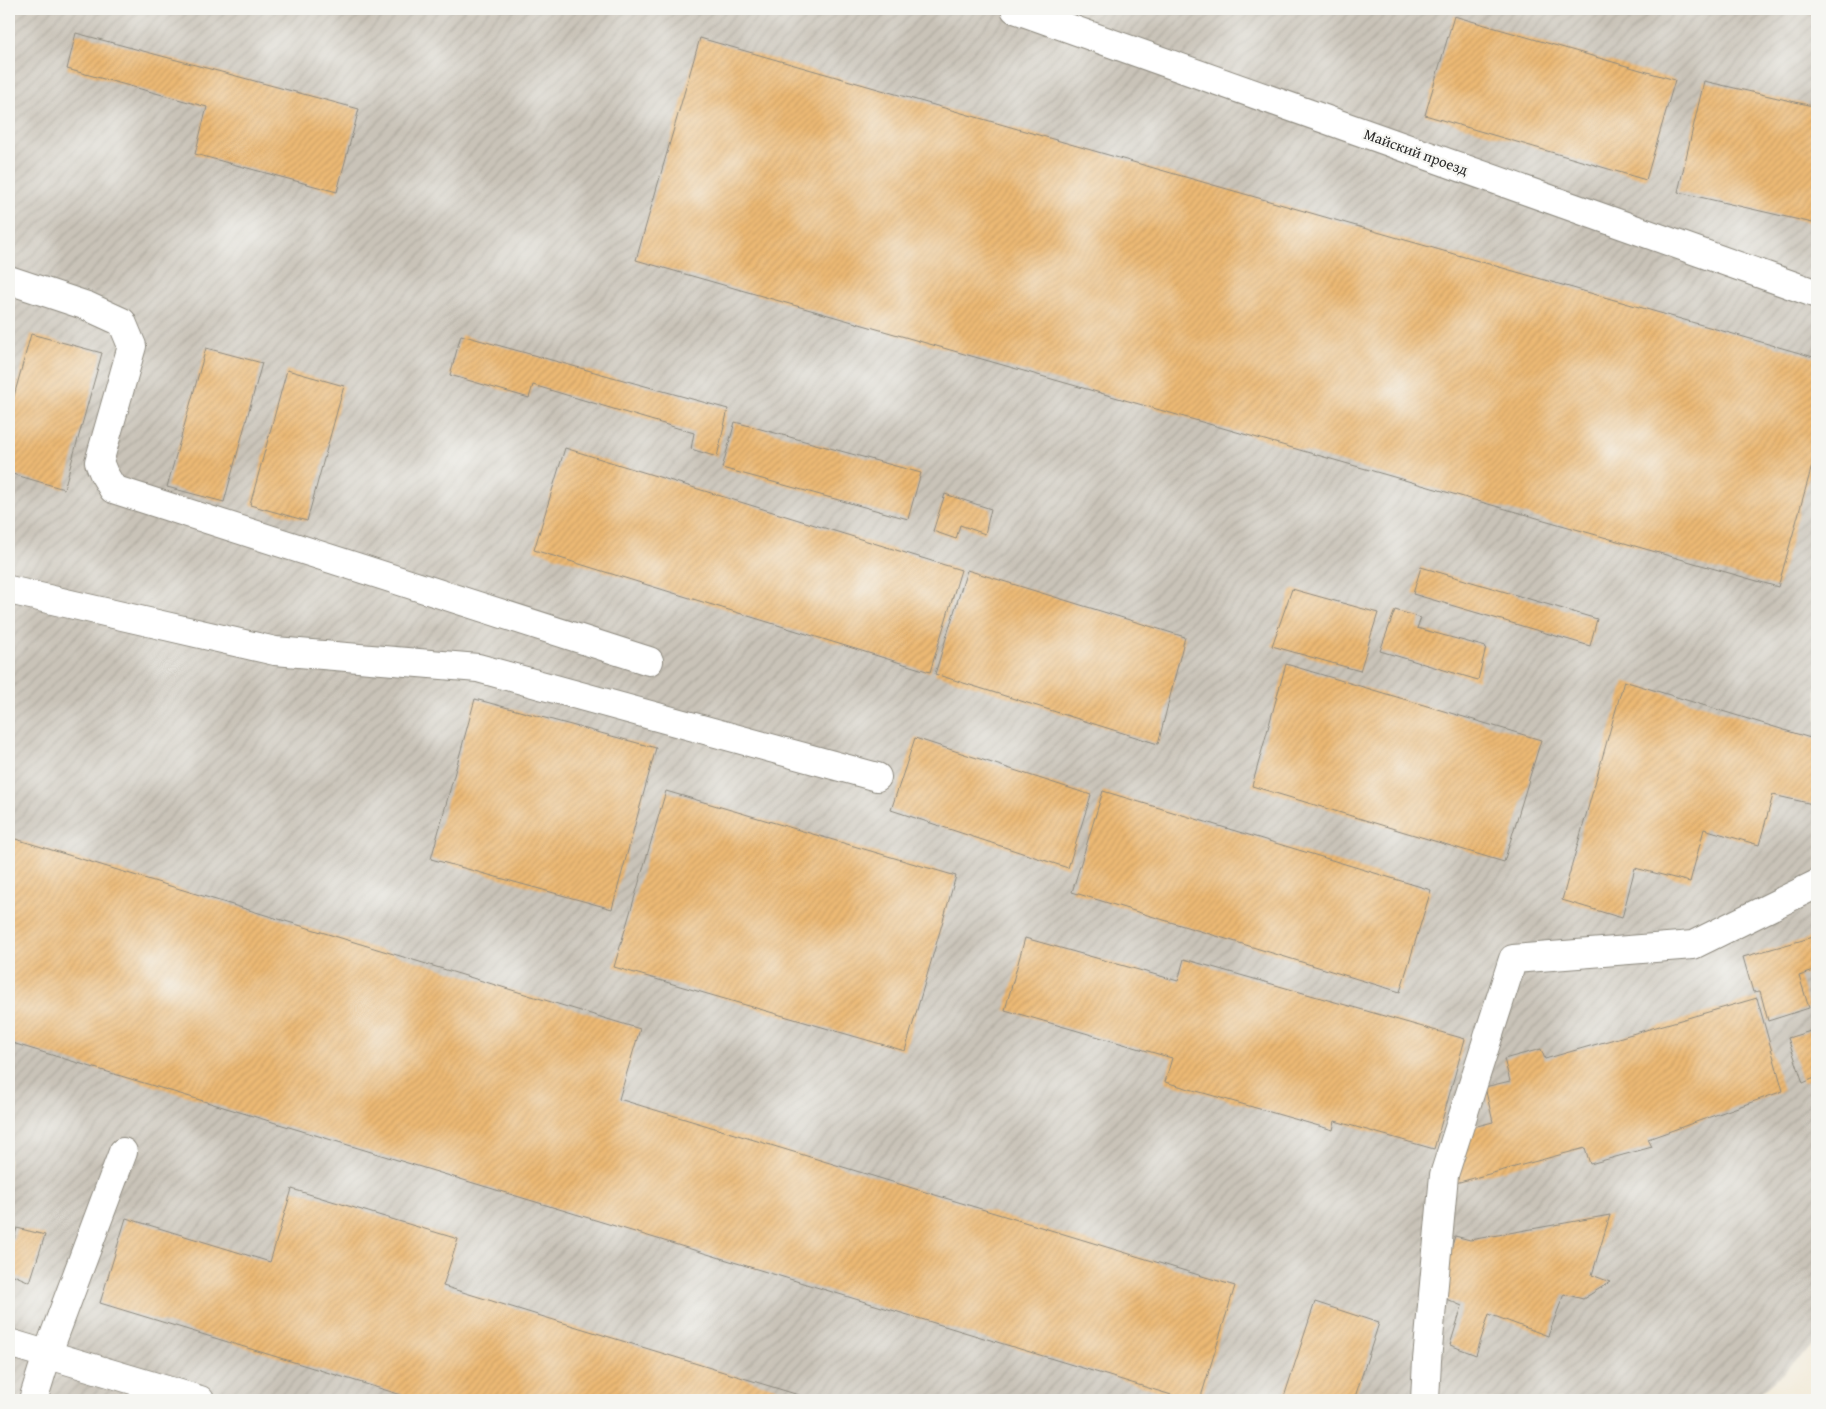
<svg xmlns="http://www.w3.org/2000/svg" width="1826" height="1409" viewBox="0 0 1826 1409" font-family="'Gentium Book Plus',serif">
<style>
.industrial{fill:url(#industrial-furrows)}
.building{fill:url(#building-hatch)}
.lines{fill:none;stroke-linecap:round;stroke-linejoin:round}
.minor-casing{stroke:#8e8a7f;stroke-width:30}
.minor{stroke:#fff;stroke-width:28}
.labels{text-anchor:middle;stroke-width:4.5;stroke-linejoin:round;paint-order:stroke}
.street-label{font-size:15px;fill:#2b2b2b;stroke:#f6f6f2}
</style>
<defs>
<pattern id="industrial-furrows" width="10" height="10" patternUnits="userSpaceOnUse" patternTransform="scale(1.25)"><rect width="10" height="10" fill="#c9c3b8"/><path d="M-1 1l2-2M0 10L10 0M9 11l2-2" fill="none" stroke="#ada89e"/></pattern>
<pattern id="building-hatch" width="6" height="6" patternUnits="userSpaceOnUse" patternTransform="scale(1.25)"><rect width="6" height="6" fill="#ecb974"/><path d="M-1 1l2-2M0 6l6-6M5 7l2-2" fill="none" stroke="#cb9f65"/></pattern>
</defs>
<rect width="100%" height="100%" fill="#f6f6f2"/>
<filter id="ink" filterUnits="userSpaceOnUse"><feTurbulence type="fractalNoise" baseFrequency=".02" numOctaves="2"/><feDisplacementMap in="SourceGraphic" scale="10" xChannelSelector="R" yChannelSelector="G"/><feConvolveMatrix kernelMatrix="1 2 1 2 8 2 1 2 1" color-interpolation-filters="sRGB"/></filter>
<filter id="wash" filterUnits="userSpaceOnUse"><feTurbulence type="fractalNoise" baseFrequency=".0096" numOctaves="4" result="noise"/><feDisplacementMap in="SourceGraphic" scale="20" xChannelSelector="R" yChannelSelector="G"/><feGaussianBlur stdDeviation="1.12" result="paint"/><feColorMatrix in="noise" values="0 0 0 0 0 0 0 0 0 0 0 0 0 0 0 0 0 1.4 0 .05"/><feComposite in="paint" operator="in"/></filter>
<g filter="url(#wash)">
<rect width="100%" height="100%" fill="#f2e8d3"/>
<polygon class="industrial" points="9,9 1817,9 1817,1343 1752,1400 9,1400"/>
<g id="blocks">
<g class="building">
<polygon points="1794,9 1817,9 1817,16"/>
<polygon points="1454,16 1675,80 1646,180 1425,115"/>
<polygon points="76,33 359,109 337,192 195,154 207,107 67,69"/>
<polygon points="700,38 1817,358 1817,448 1778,587 636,260"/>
<polygon points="1704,81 1817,107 1817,224 1678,192"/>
<polygon points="31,334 102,353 64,489 9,473 9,414"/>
<polygon points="461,335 728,409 717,457 691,449 694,433 533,385 529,398 450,375"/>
<polygon points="206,348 262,363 224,502 167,487"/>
<polygon points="287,370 344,386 307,521 250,505"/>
<polygon points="735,422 921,473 908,519 722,468"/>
<polygon points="565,448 961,570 930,672 534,550"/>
<polygon points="945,494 991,509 985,534 960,525 956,539 933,531"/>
<polygon points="1421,567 1597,619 1590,646 1413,594"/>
<polygon points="967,570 1185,637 1158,744 935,674"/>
<polygon points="1292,589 1378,613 1360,671 1272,646"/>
<polygon points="1395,610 1421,618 1417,628 1486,647 1478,680 1380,651"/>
<polygon points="1286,664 1541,740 1504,862 1252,786"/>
<polygon points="1624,681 1817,740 1817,805 1773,795 1759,845 1704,829 1690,882 1635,868 1622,918 1562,900"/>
<polygon points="475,699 656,748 612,909 431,859"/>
<polygon points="915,738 1091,795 1068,868 891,810"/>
<polygon points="666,791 956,876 905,1051 614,967"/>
<polygon points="1103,791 1431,890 1400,992 1072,892"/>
<polygon points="9,837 640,1029 619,1099 1235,1286 1200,1400 1188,1400 9,1042"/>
<polygon points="1817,936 1817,970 1799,976 1809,1008 1768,1021 1760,991 1753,992 1743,957"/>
<polygon points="1025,938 1178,981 1184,959 1465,1039 1434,1149 1335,1121 1333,1130 1165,1082 1172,1058 1005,1010"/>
<polygon points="1757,998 1783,1091 1648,1139 1652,1147 1590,1164 1585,1148 1452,1184 1465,1129 1493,1122 1485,1087 1510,1081 1504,1059 1541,1049 1545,1059"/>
<polygon points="1817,1029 1817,1077 1803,1083 1788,1038"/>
<polygon points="292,1189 458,1239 443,1286 815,1400 418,1400 100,1303 126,1218 270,1262"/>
<polygon points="1610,1215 1592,1275 1610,1282 1583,1299 1564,1294 1548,1336 1489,1314 1476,1355 1450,1345 1462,1306 1437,1295 1455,1236 1470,1240"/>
<polygon points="17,1228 45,1235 30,1282 9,1273 9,1254"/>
<polygon points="1315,1302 1379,1323 1354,1400 1283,1400"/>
</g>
</g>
</g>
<g filter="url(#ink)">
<use href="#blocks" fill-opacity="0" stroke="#8e8a7f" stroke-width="1"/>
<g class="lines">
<g class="minor-casing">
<g id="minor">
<polyline points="1015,9 1817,294"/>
<polyline points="9,280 87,306 122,322 132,346 99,462 104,474 113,489 649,661"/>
<polyline points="9,590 275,651 478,668 877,777"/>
<polyline points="9,1343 200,1400"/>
<polyline points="33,1400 47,1355 123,1152"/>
<polyline points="1425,1400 1427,1360 1444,1175 1513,959 1693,945 1817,884"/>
</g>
</g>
<use href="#minor" class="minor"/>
</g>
</g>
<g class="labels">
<g class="street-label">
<text transform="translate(1416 152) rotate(20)" y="5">Майский проезд</text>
</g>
</g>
<rect width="1826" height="1409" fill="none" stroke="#f6f6f2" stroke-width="30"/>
</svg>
